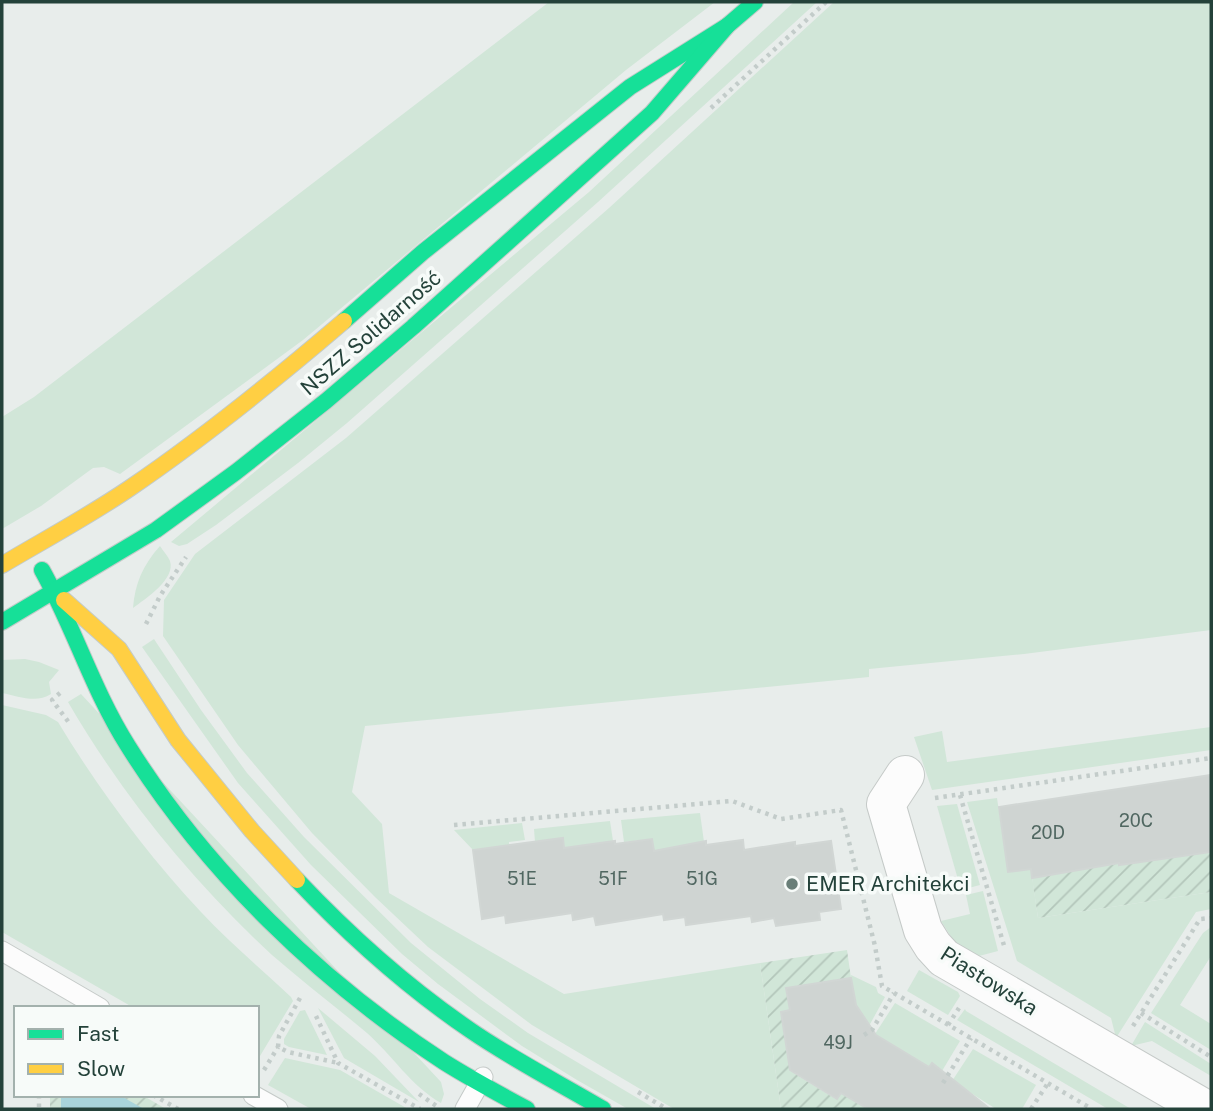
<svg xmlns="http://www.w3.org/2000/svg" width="1213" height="1111" viewBox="0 0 1213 1111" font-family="'Public Sans',sans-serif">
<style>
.grass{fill:#d1e6d8}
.garden{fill:url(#garden-furrows)}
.water{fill:#a9d4db}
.building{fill:#cfd4d2;stroke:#d1d6d4;stroke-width:2}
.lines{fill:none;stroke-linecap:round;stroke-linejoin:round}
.lane-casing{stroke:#c5cac8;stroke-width:21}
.street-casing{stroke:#c5cac8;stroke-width:40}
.fast-casing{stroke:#c3cbc8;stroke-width:18}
.slow-casing{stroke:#c3cbc8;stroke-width:18}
.path{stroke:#c3ccca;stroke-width:4.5;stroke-dasharray:3.5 5;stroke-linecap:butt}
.lane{stroke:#fcfcfc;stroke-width:19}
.street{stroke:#fcfcfc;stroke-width:38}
.fast{stroke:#16e098;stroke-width:16}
.slow{stroke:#ffcf43;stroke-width:16}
.poi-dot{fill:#697e78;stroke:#f7fbf9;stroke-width:2.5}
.labels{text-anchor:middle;stroke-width:7;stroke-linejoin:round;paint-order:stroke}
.number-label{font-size:18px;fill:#506761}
.street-label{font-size:21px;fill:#24423a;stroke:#f7fbf9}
.poi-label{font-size:21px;fill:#24423a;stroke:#f7fbf9;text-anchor:start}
</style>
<defs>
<pattern id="garden-furrows" width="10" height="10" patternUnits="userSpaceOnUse" patternTransform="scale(1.75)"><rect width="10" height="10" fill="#d1e6d8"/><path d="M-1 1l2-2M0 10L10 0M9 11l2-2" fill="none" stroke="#b3c6ba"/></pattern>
</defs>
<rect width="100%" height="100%" fill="#e8edeb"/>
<g class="grass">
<polygon points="549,2 715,2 626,70 303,340 120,474 104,467 93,468 41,506 2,529 2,417 34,397"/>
<polygon points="794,2 817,2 598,202 347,423 298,463 216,525 187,544 179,546 171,542 589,192"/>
<polygon points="834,2 1211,2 1211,630 1024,654 869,669 869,677 365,726 352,792 382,824 389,893 564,994 760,963 781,1109 674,1109 532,1025 428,947 375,897 312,833 238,745 163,636 164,600 195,554 346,438 609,208"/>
<path d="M 160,546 C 163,551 168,556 170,561 C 176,579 145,599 133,608 C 135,583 143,565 160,546 Z"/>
<polygon points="154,639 201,710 247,773 304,837 411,943 480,999 528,1033 656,1109 628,1109 577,1080 522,1046 438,984 402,954 311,865 238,783 142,647"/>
<path d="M 25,659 L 39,662 L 59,670 L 49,682 L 51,694 C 36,704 18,696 2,693 L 2,660 Z"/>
<path d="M 81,694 L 441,1082 L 444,1094 L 441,1103 C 411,1086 392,1055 367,1033 C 336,1007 303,982 272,955 C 193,882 122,795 68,702 Z"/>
<path d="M 2,705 L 46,715 L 58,722 C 99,790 147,854 201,912 C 229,942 261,969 291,997 L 293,1001 L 257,1061 L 257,1008 L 134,1008 L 2,932 Z"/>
<polygon points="1211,727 1211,750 932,790 914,737 942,731 947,762"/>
<polygon points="997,798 1008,872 1031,869 1038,918 1211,892 1211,909 1196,912 1116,1038 1111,1018 1017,961 967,802"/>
<polygon points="957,804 980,885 961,890 937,806"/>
<polygon points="700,813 704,842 654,852 652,839 624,842 621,820"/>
<polygon points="610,821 613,841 564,851 535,842 534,829"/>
<polygon points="522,823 525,840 509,842 509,845 473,850 454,830"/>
<polygon points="983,891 998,951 979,956 955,943 941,921 970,914 966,895"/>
<polygon points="1211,927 1211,956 1180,1005 1211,1024 1211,1050 1151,1013 1203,933"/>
<polygon points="919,970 958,992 960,996 948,1015 907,991"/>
<polygon points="851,975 876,987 878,993 885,997 869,1026 857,1015"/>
<polygon points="895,1003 960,1041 942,1071 929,1067 875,1034"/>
<polygon points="318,1008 375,1056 419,1102 344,1058"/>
<polygon points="965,1009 966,1011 1131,1109 1108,1109 957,1020"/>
<polygon points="305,1010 327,1055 289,1047 284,1044 284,1039 300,1011"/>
<polygon points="1145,1022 1211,1064 1211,1076 1152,1041 1131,1046"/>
<polygon points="973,1049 1036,1085 1022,1109 996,1109 952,1081"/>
<polygon points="285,1058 340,1070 408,1109 311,1109 268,1085"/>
</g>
<g class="garden">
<polygon points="1205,844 1207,853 1211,853 1211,892 1038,918 1032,878 1075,871 1118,857 1120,865 1162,859"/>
<polygon points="847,950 851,978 787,988 790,1010 782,1012 788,1055 804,1069 800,1077 836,1099 841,1093 868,1109 781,1109 760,963"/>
<polygon points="50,1095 142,1095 166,1109 50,1109"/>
</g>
<polygon class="water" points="61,1095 119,1095 144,1109 61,1109"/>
<g class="building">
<polygon points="1211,775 1211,852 1119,865 1119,863 1032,878 1031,869 1008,872 999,807"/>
<polygon points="563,838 564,848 615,841 615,844 652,839 654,851 706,841 706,845 743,840 744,850 795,842 795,846 831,841 841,909 819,912 820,920 776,926 774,918 752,922 751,916 686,925 685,917 664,920 663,914 596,925 594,916 573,920 572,913 506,923 505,915 482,919 473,850"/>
<polygon points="851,978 856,1005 876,1035 929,1067 932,1063 990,1109 868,1109 841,1093 837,1099 790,1070 781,1012 790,1010 786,988"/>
</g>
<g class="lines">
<g class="lane-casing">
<g id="lane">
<polyline points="2,951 100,1008"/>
<polyline points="253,1095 278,1109"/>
<polyline points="465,1109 483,1077"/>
</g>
</g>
<g class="street-casing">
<polyline id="street" points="905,775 886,804 923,930 933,946 944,958 1205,1109"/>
</g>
<g class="fast-casing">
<g id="fast">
<polyline points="344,321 423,252 630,87 727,26 755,2"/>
<path d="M 42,570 C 74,627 93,691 128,746 C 207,872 320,981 444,1062 C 471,1079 499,1094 527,1109"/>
<polyline points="2,622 156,530 236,472 326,401 413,327 652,113 727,26"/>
<path d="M 297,880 C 349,935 407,987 470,1030 C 512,1059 559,1083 603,1109"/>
</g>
</g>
<g class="slow-casing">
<g id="slow">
<path d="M 2,565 C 44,540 89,516 130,488 C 205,437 275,380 344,321"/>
<polyline points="64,600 119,649 178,740 252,831 297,880"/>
</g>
</g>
<g class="path">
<polyline points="711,108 826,2"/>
<polyline points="146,624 160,596 186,557"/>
<polyline points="60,693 52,700 70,724"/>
<polyline points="960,795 1005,949"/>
<polyline points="935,798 1211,758"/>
<polyline points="454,825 732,801 781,819 841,810 875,946 882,986 1092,1109"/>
<polyline points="300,998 279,1036 278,1047 288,1052 338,1063"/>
<polyline points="1141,1013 1211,1057"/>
<polyline points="316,1016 338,1063 420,1109"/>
<polyline points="948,1025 959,1008"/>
<polyline points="1133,1026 1200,919 1211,918"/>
<polyline points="864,1035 872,1030 894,993"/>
<polyline points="264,1070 278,1047"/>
<polyline points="943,1083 971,1038"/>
<polyline points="638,1092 667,1109"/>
<polyline points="419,1094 438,1107"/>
<polyline points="39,1095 39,1109"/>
<polyline points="153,1095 178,1109"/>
<polyline points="1031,1109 1048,1083"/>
</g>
<use href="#lane" class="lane"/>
<use href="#street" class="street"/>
<use href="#fast" class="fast"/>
<use href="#slow" class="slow"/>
</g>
<circle class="poi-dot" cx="792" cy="884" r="7"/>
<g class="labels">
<g class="number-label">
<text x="1136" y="827">20C</text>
<text x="1048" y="839">20D</text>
<text x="522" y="885">51E</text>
<text x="613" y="885">51F</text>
<text x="702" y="885">51G</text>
<text x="838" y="1049">49J</text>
</g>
<g class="street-label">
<text transform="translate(371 333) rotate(-41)" y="7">NSZZ Solidarność</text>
<text transform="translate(989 981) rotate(32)" y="7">Piastowska</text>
</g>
<g class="poi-label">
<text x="806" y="891">EMER Architekci</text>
</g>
</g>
<rect width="1213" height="1111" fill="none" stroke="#24423a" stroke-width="7"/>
<rect x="14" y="1006" width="245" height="91" fill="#f7fbf9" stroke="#a3b1ad" stroke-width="2"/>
<rect x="28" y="1029" width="35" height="10" fill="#16e098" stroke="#a3b1ad" stroke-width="2"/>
<text x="77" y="1041" font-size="21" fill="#24423a">Fast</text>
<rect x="28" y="1064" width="35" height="10" fill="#ffcf43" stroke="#a3b1ad" stroke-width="2"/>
<text x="77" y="1076" font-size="21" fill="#24423a">Slow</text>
</svg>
